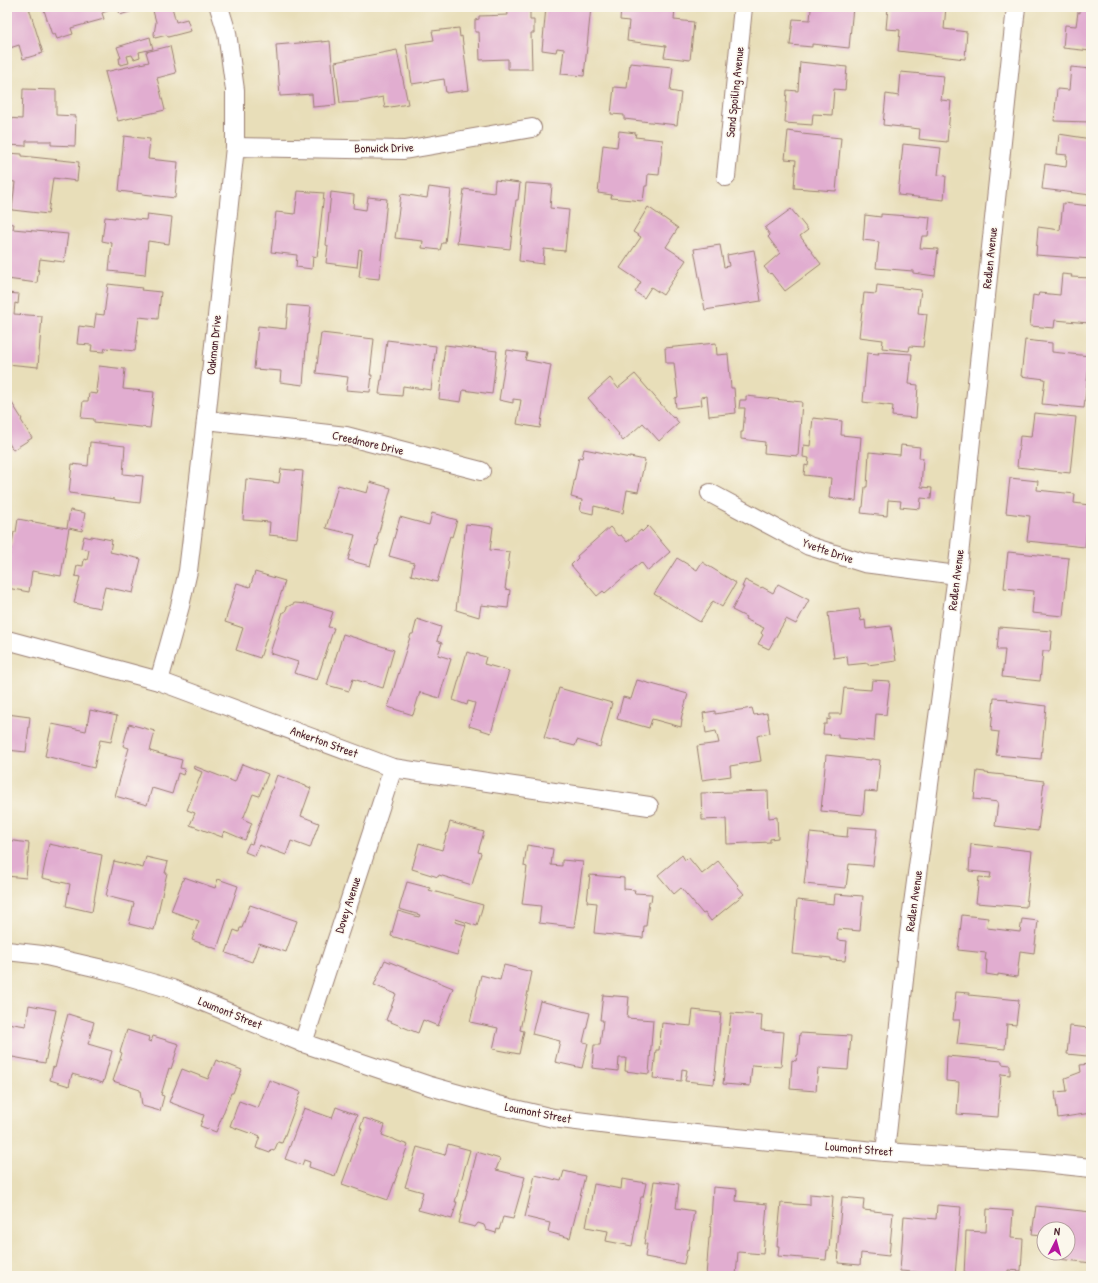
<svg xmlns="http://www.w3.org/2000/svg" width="1098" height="1283" viewBox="0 0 1098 1283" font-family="'Patrick Hand',sans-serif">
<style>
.building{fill:#e1add0}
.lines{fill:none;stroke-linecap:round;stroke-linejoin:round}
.street-casing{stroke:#997e72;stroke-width:20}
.street{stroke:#fff;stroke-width:18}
.labels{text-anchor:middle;stroke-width:3;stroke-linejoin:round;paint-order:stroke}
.street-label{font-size:12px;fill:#4a1f2b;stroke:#fbf7ec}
</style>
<rect width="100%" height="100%" fill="#fbf7ec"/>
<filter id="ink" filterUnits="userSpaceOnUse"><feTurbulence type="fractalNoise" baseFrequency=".025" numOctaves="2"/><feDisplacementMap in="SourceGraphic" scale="8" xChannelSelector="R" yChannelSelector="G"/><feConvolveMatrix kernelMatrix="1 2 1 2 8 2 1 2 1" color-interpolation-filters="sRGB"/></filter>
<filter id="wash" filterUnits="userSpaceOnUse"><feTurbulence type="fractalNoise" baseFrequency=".012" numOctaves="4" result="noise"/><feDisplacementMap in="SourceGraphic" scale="16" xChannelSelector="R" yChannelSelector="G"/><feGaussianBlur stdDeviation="0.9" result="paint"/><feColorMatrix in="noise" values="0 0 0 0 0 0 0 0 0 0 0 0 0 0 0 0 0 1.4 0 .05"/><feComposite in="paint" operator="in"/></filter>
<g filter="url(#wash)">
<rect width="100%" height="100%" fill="#e8deb9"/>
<g id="blocks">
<g class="building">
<polygon points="7,7 32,7 29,8 43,53 23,59 19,45 7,49"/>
<polygon points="43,7 106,7 107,11 102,13 104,19 71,28 73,34 57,39 55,34 52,35"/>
<polygon points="118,7 145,7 120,15"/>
<polygon points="152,7 172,7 176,22 187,19 191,31 168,37 167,35 155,38 154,34 156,22"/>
<polygon points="507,7 530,7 530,20 534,20 534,33 531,33 532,69 508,69 508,59 480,60 479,32 475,32 475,20 479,19 479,16 508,15"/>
<polygon points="546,7 591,7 584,76 561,74 564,49 557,48 556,52 542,50"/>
<polygon points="621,7 675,7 674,20 694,22 690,60 664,57 666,46 627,41 629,21 620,20"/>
<polygon points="805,7 853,7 849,48 812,44 812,47 790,45 793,19 810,20 811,9"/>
<polygon points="888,7 946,7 944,29 967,32 965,59 898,51 900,30 886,29"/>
<polygon points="1080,7 1091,7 1091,51 1063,48 1065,25 1076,26 1078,12 1080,13"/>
<polygon points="459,28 460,37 462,36 469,90 446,93 444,79 412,84 406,44 434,40 432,31"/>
<polygon points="150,37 153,49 139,52 140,57 134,59 132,55 127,56 129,63 120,65 119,58 121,58 117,47"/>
<polygon points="322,41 322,42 330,41 336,105 313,107 312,94 280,96 276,45"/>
<polygon points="170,46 176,73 157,78 165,110 118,121 105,72 149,62 146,52"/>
<polygon points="397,50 408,104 385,108 383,97 357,102 340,103 335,62"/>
<polygon points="800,62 847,67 845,90 834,89 832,115 813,114 812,125 785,123 787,90 798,91"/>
<polygon points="630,63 673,67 670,91 681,93 677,125 624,119 624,115 611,114 614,87 627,88"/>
<polygon points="1071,67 1091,69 1091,122 1054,121 1057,89 1069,90"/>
<polygon points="901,72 944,76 941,100 951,101 947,142 919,139 920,129 883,125 886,94 899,96"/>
<polygon points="23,89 56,90 56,115 76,116 75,146 51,145 51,141 26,141 26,146 7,145 7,118 22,119"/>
<polygon points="619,131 636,133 635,137 663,140 659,175 648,174 647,186 645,186 643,201 611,198 612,195 598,193 603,145 617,147"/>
<polygon points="788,131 802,133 802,134 841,138 836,191 794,188 796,160 785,159"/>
<polygon points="1059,134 1091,139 1091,195 1042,189 1045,164 1066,167 1067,155 1057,154"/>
<polygon points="124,136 150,139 148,159 178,162 175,198 119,191"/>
<polygon points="903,144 941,148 938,175 946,176 944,200 898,195"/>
<polygon points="7,153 22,154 22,156 79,162 77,181 53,178 48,214 12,210 15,182 7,181"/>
<polygon points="495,180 520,183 518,200 516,200 510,249 457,243 464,189 494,193"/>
<polygon points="526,183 552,185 550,208 569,210 565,251 544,249 543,264 519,261"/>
<polygon points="429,187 451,190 445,243 442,243 440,250 422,248 423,241 395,238 401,194 427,198"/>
<polygon points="298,191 324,193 317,257 313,256 312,269 296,267 297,255 271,252 276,212 295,214"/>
<polygon points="331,192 354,195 353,208 366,210 368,197 387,199 379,279 359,277 362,250 359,249 357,267 326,263 328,246 326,245"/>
<polygon points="1063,203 1091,206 1091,259 1036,255 1038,227 1060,230"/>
<polygon points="648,207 678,228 666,247 686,260 663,295 651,287 644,298 635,292 641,282 620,268 641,237 633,232"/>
<polygon points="791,209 808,230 800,236 821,264 785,291 771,273 770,274 764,267 780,253 768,237 770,235 765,228"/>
<polygon points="147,214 172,217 169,244 148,241 145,275 109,271 112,243 102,241 105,217 115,218 115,217 146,220"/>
<polygon points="881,214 920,217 920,216 930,217 928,236 922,236 920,248 938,249 935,276 913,273 913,271 876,268 879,242 863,240 865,215 881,217"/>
<polygon points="7,223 14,224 13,229 68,234 64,262 40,259 37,283 7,279"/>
<polygon points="720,245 724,267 729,266 727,255 754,250 756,261 755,261 761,301 705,310 694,249"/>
<polygon points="1062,274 1072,275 1071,277 1091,278 1091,303 1089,323 1055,320 1054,328 1030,326 1033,295 1038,296 1039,293 1060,295"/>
<polygon points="108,284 142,288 141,290 161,292 158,319 139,317 135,351 105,348 104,352 91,351 92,345 77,344 79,326 94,328 96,314 104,315"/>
<polygon points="877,285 921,290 918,313 927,314 923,347 910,346 909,351 882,348 883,340 859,337 864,293 876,294"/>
<polygon points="7,293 19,294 18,304 15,303 14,314 42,316 38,367 7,364"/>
<polygon points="288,305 311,307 308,334 307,334 303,385 280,382 281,371 254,369 258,326 286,329"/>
<polygon points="321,333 374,339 370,375 372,375 370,392 346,390 348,377 316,373"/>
<polygon points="387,340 436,346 431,390 403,386 402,396 379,394 381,380 382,380"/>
<polygon points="1025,340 1052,343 1052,352 1090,356 1084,408 1042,404 1045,379 1021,376"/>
<polygon points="716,343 717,355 728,354 731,388 734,388 736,413 709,416 707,396 701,397 702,405 676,408 675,398 678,397 674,363 666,363 665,348"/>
<polygon points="445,345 497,351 492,394 463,390 461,402 439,399"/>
<polygon points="507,350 527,353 525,360 551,365 540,428 517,424 521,400 513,399 513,403 499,400"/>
<polygon points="878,352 912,354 909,384 918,385 916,418 892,416 893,406 863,402 867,353 879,354"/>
<polygon points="99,366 125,369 123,389 154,392 150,428 94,422 94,419 81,418 83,401 88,401 89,393 97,394 98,391 96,391"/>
<polygon points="635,374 673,418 674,417 679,423 659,441 643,423 623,441 618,435 619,434 588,398 610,378 618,388"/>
<polygon points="7,395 22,419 21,420 32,438 13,450 7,440"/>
<polygon points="746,396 802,402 798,456 764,453 765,442 741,439 741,432 743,432 745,408 739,408 740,400 746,400"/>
<polygon points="1034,413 1076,417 1070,473 1017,467 1020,436 1031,437"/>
<polygon points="813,418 842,421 841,435 861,437 856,501 829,498 831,478 804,475 805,465 808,466 809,458 803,457 804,445 810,446"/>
<polygon points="90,442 125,446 123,474 143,476 140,503 115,500 115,499 69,493 72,464 88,466"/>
<polygon points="901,445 920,447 919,458 923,458 921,487 932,488 931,499 921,498 920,509 900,507 901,501 888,500 887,516 861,513 862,507 863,507 865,487 867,487 869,452 900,455"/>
<polygon points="584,449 630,458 630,457 645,460 638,492 627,490 623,513 594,506 593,514 580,511 582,500 571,497 579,457 582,458"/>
<polygon points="281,469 303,471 297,538 269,535 270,522 243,520 246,479 279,483"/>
<polygon points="1010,478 1038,481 1037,490 1075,494 1074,503 1089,505 1085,547 1027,541 1030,516 1006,513"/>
<polygon points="370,482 391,488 377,539 379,540 377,546 376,545 370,566 348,560 355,535 326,528 338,485 367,493"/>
<polygon points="70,510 85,513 82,531 69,528 61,576 32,571 29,592 7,588 7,563 8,563 14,532 16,532 18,519 67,528"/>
<polygon points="432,513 457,520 452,537 450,536 437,582 411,575 414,563 389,556 400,517 429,525"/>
<polygon points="466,524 493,527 490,550 510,552 505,589 510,590 508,608 481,605 479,617 456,610"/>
<polygon points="648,526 670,552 648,571 641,562 605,593 603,591 597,596 571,565 578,558 577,556 610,527 618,536 621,535 627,542 641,530 642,532"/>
<polygon points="84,536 91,538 91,536 112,540 110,552 141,559 133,593 105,587 100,608 74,603 80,577 75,576 77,565 83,566 84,559 87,560 89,550 81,548"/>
<polygon points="1008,552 1069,558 1063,616 1032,613 1034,591 1004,588"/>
<polygon points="677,558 697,570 702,562 736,583 722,607 713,601 700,622 654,594"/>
<polygon points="255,572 285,581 260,658 236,650 243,628 225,622 237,583 250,587"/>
<polygon points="745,580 761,588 762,587 773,593 778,584 809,600 796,624 786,619 769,649 758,644 763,635 761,633 764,628 745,619 746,617 732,610 744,587 742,587"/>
<polygon points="295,603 306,604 333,612 328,627 334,628 317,680 294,673 298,662 270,653 283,612 285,612 287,607"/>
<polygon points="859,609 861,621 865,620 866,629 891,626 896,661 868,665 868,663 848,665 847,656 834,658 828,613"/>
<polygon points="417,619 441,627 437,641 442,643 438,655 451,659 439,698 420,692 413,715 388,707 411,634 413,634"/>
<polygon points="999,627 1052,631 1050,651 1043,651 1040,681 1002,677 1005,650 997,650"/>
<polygon points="343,634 394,650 383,688 353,679 349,691 327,685"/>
<polygon points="467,652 486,657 484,664 509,671 491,733 469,726 475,703 468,701 467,705 453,700"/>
<polygon points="637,680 688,694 681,719 682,719 681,727 652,719 649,728 617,719 623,697 631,699"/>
<polygon points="872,680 890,681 886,715 876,714 874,741 838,738 838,735 823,734 824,724 827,724 827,719 830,720 830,714 841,714 844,688 871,690"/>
<polygon points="559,688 612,703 600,747 577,740 575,746 544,738"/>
<polygon points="994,698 1008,699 1007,701 1046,706 1041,759 996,755 999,732 991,731"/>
<polygon points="752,708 754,715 767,713 770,733 757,736 761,761 730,766 731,776 702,780 697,746 719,743 716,731 706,733 703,713 715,711 715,714"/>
<polygon points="90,710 117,716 111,742 100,740 94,768 45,756 52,724 86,731"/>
<polygon points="7,714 30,717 26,752 7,750"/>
<polygon points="129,724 155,731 150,751 182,760 180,768 185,769 183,775 178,773 172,794 152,788 147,805 115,796 129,748 123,746"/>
<polygon points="826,755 871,760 871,759 880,760 877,792 865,791 863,815 821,811"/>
<polygon points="242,764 268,774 259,796 253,794 243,819 252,823 245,840 224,831 222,837 190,825 195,813 187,810 202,772 193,768 194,766 235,782"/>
<polygon points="977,771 985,772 985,773 1004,775 1004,776 1044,781 1038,831 995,826 998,802 974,799"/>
<polygon points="277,775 311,788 301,816 319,823 310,848 291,841 286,855 259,845 255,856 245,852 249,843 252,844"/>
<polygon points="768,791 769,818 777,817 778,838 770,839 770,842 727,844 726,819 702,820 701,793"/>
<polygon points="450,822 484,832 478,852 481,853 472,885 439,875 438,877 412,869 419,843 442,850"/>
<polygon points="848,827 877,829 873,866 849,864 846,888 804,884 810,833 847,837"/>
<polygon points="7,840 29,843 26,878 7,876"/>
<polygon points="49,844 102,855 92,912 66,906 70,884 42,878"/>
<polygon points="971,844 1032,851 1026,907 976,903 979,877 990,878 991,873 969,871"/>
<polygon points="527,845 553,849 551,865 562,866 562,860 583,862 574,927 539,923 541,906 522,904 527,867 524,866"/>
<polygon points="682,855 685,860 688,857 702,874 718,861 738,885 737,886 744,894 711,921 705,913 703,914 681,888 674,894 658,875"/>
<polygon points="146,857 168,862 165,873 167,873 154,930 129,924 134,903 106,896 114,861 143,868"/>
<polygon points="590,875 624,878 624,889 635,890 634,893 652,894 651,902 649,901 646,926 644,926 643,938 594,933 597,903 587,902"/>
<polygon points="184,877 215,888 218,879 238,886 217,949 192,940 199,921 171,911"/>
<polygon points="407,882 430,888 429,890 483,905 477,926 456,919 455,922 466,925 457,955 391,936 398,911 419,917 420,915 399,909"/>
<polygon points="835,894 863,896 860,931 838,929 837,940 847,941 845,961 831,960 831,958 792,954 797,900 834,904"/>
<polygon points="250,905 297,921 286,952 259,943 252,962 226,953 234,930 239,932 240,928 242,928"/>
<polygon points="962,915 988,918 987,928 1020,932 1022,919 1038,921 1034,953 1020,951 1017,977 998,974 998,976 986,974 987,960 985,960 986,953 958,950"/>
<polygon points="385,960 453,988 438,1026 423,1020 418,1033 386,1020 396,994 374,985"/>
<polygon points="504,965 532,972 520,1030 524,1031 519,1054 493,1049 498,1028 470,1022 481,975 500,980"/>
<polygon points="956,992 969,993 969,995 1019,1000 1016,1025 1007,1024 1005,1049 957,1044 960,1020 953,1020"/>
<polygon points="603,995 629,997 627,1018 653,1020 649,1074 625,1071 626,1058 619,1058 618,1071 592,1068 594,1045 600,1045 603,1020 600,1020"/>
<polygon points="540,1001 590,1013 583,1042 588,1043 582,1068 555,1062 560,1041 532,1034"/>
<polygon points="29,1005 56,1010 45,1063 7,1056 7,1023 26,1026"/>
<polygon points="693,1010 721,1013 714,1084 685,1081 687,1070 682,1069 681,1081 653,1078 656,1050 659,1050 662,1023 691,1026"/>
<polygon points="731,1013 762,1015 761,1030 784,1032 781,1067 752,1065 750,1086 723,1084"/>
<polygon points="68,1014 94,1022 88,1044 112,1051 103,1083 72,1074 69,1086 50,1080 53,1067 55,1068 62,1040 61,1039"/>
<polygon points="1090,1020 1091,1052 1088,1051 1087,1056 1067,1054 1070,1026 1089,1028"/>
<polygon points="127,1030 149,1037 148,1041 151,1042 153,1036 179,1044 171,1069 169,1068 161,1095 164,1096 160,1111 142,1106 140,1090 113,1081 122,1053 120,1052"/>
<polygon points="800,1033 851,1036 848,1070 818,1068 816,1091 790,1089 792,1060 796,1061 797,1055 798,1055"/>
<polygon points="947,1056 1002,1061 1002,1064 1010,1065 1010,1075 1001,1074 998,1117 957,1114 959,1082 946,1081"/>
<polygon points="216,1060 242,1070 233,1093 231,1093 216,1132 200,1126 204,1115 169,1102 182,1069 208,1079"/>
<polygon points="1091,1064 1091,1113 1058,1118 1055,1092 1067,1091 1065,1078 1081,1072 1080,1065"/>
<polygon points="269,1080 301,1092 282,1143 278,1142 274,1151 271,1150 270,1153 256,1148 260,1136 253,1133 252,1134 230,1126 239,1101 258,1108"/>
<polygon points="336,1107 357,1115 335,1176 309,1167 310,1162 304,1160 302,1165 285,1159 304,1108 332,1118"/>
<polygon points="364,1118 385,1125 382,1135 408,1145 388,1200 342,1184 362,1129 360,1128"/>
<polygon points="448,1144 470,1150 455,1202 457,1202 452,1219 418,1210 423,1192 405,1187 417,1147 445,1155"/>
<polygon points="477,1152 500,1159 496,1170 525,1177 513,1219 503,1217 499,1230 497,1229 496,1233 486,1230 484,1225 478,1223 475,1227 459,1223"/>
<polygon points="564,1171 585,1176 570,1238 548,1232 550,1223 525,1217 535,1175 561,1181"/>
<polygon points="622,1179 646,1183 643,1197 641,1197 632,1246 606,1241 608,1231 586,1227 594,1184 621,1189"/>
<polygon points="654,1181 679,1184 676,1208 694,1211 688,1251 687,1250 684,1264 645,1257 647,1244 644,1244"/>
<polygon points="713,1187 737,1189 736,1201 767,1204 763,1254 738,1252 736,1276 706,1276 709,1238 710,1238"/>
<polygon points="810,1194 833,1196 829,1250 827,1250 826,1260 778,1256 779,1246 777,1246 781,1203 810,1205"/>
<polygon points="842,1197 864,1199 863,1210 893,1213 889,1256 861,1253 860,1265 838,1263 839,1252 837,1252"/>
<polygon points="937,1205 961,1207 955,1276 927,1276 927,1273 900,1271 904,1216 936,1219"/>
<polygon points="1036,1206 1091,1212 1091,1263 1059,1259 1060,1253 1068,1253 1068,1229 1044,1229 1044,1235 1032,1234"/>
<polygon points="987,1209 1013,1211 1011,1238 1023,1239 1021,1271 1008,1270 1008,1274 992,1273 992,1276 964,1276 966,1231 986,1232"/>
</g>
</g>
</g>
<g filter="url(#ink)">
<use href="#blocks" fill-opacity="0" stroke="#997e72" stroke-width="1"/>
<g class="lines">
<g class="street-casing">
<g id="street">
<polyline points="235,147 404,150 532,128"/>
<polyline points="726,177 743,7"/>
<polyline points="206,420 346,436 481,471"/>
<polyline points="710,493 809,546 864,563 957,575"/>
<polyline points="7,640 159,681 393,768 649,806"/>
<polyline points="159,681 180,606 188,571 206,420 235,147 235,90 227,33 219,7"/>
<polyline points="7,951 42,955 107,970 172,989 303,1043 430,1086 498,1105 553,1118 633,1128 885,1152 1034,1162 1091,1168"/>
<polyline points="303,1043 393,768"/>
<polyline points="885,1152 909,934 957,575 1016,7"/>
</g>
</g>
<use href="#street" class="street"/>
</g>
</g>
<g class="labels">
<g class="street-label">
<text transform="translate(735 92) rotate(-84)" y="4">Sand Spoiling Avenue</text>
<text transform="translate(384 148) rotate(-1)" y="4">Bonwick Drive</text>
<text transform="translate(990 258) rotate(-84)" y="4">Redlen Avenue</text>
<text transform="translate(214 345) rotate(-84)" y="4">Oakman Drive</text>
<text transform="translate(368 443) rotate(13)" y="4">Creedmore Drive</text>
<text transform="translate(828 551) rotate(19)" y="4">Yvette Drive</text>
<text transform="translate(956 580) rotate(-83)" y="4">Redlen Avenue</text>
<text transform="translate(324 742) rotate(20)" y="4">Ankerton Street</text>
<text transform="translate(914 901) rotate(-82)" y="4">Redlen Avenue</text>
<text transform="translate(348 905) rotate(-72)" y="4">Dovey Avenue</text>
<text transform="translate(230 1013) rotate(22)" y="4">Loumont Street</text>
<text transform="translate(538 1113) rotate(11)" y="4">Loumont Street</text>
<text transform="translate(859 1149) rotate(5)" y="4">Loumont Street</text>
</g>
</g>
<rect width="1098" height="1283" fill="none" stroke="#fbf7ec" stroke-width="24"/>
<g transform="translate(1056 1241) rotate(6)"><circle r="19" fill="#fbf7ec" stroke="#b4a19f"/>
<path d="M0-3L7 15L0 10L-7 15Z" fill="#b5179e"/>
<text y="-6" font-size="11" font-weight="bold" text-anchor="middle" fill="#4a1f2b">N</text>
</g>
</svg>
